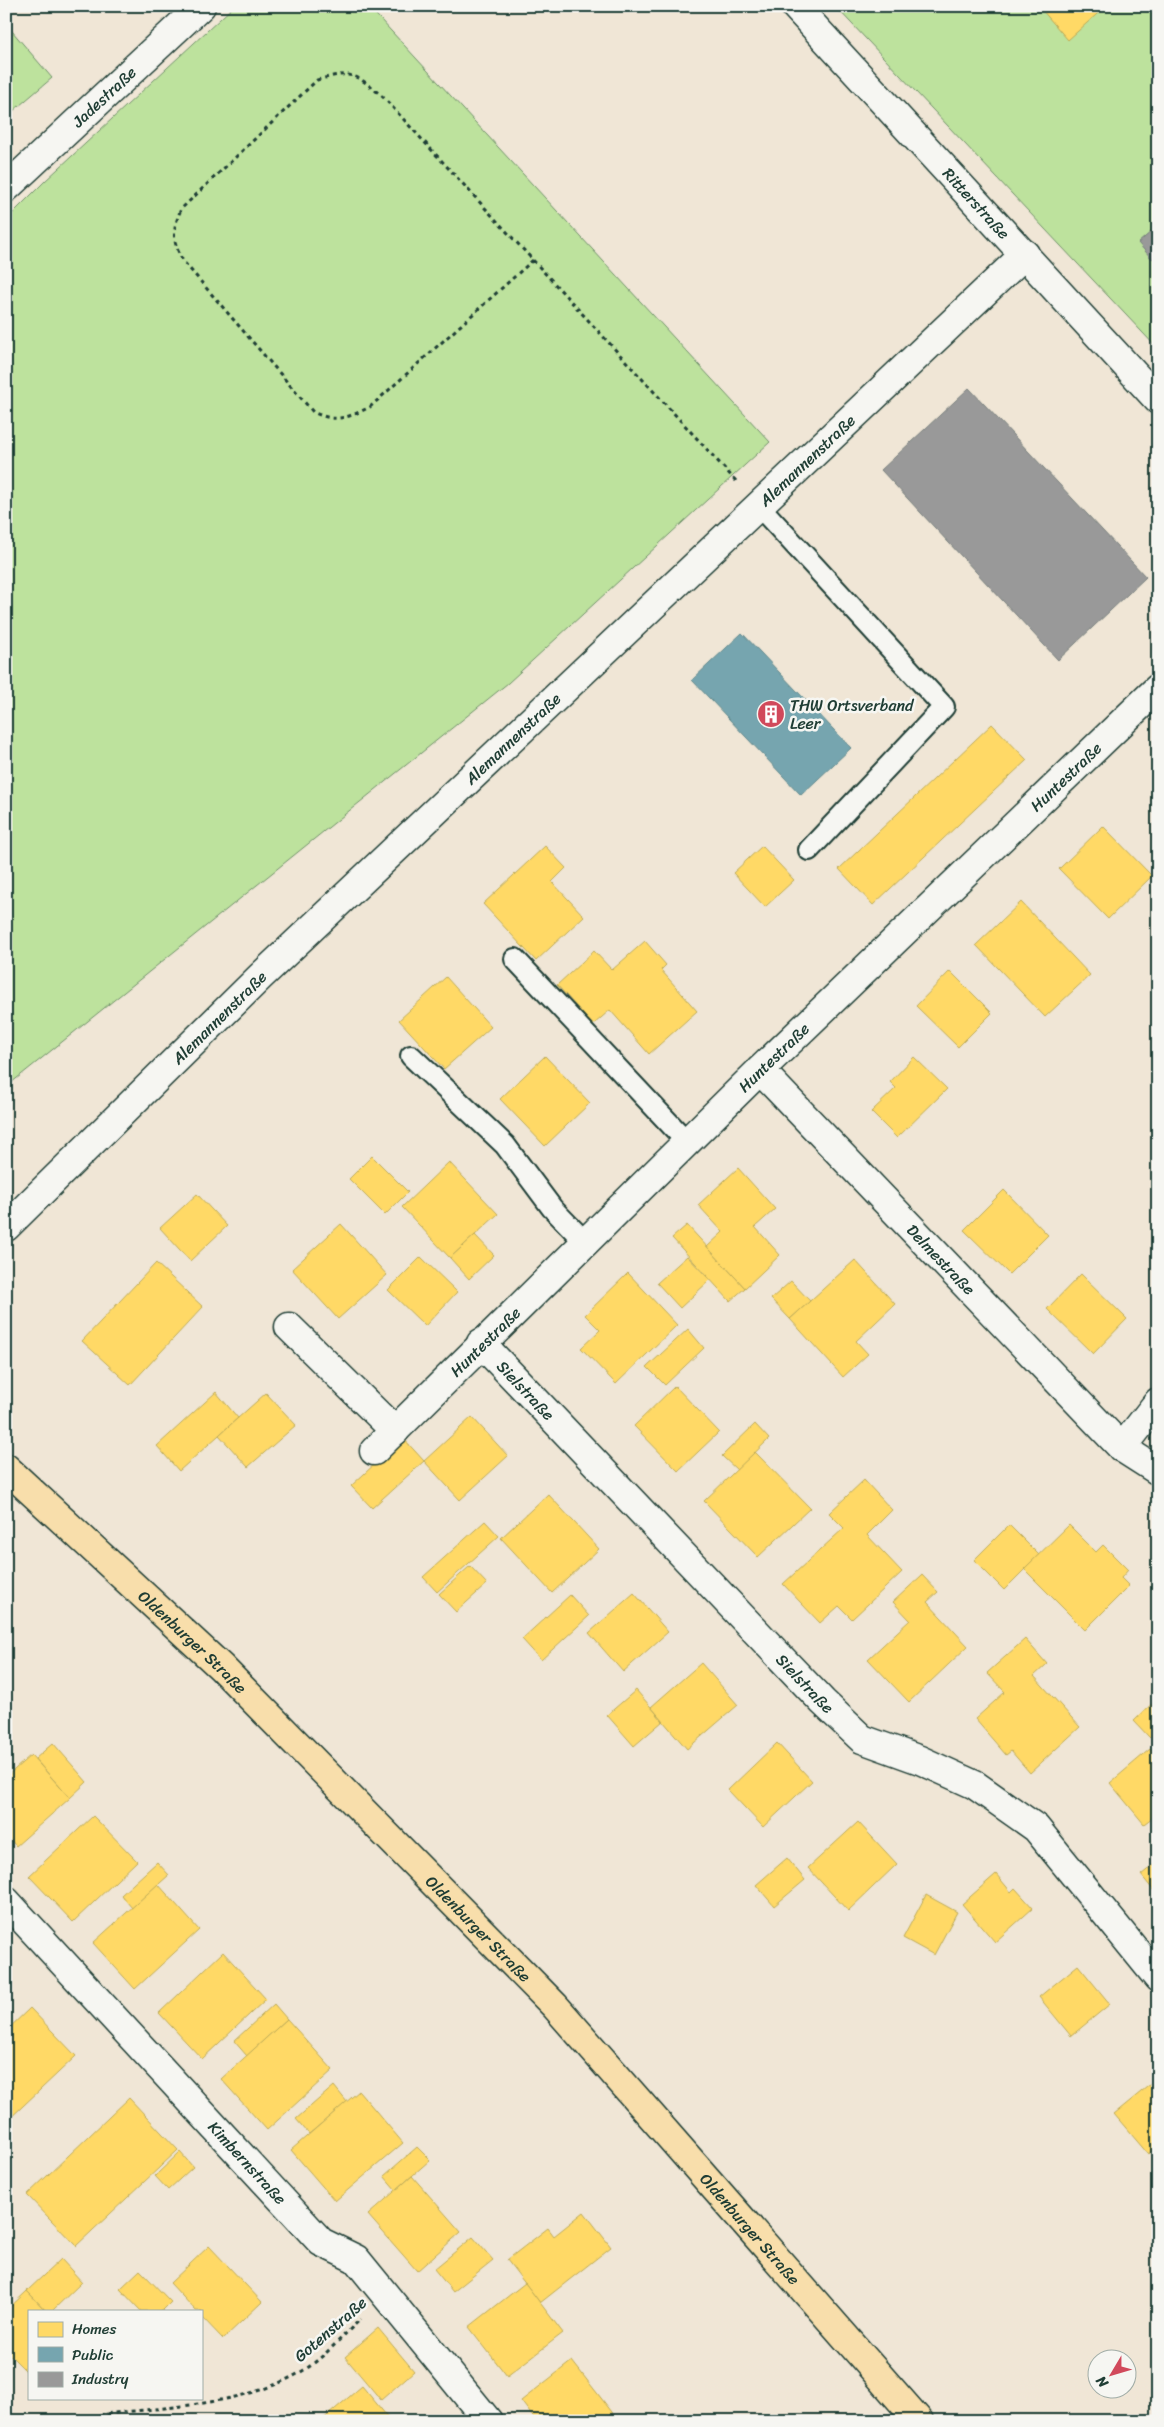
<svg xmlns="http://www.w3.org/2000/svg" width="1164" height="2427" viewBox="0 0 1164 2427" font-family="Sriracha,sans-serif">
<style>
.green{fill:#bde29d;stroke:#6e9068}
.homes{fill:#ffd966;stroke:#bcaa57}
.public{fill:#76a5af;stroke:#5c868a}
.industry{fill:#999;stroke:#747d7b}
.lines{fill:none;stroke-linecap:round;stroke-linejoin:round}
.lane-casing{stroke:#1f3d34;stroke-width:24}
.street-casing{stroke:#1f3d34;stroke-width:31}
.secondary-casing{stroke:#1f3d34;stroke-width:31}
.primary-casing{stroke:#1f3d34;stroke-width:31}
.path{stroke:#1f3d34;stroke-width:3;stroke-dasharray:4 4;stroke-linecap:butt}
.lane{stroke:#f6f6f2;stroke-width:20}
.street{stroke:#f6f6f2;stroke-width:28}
.secondary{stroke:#f6f6f2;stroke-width:28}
.primary{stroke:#f8deab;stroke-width:28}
.labels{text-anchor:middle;stroke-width:5;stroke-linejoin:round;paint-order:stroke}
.street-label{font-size:16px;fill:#1f3d34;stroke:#f6f6f2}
.poi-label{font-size:16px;fill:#1f3d34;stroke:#f6f6f2;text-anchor:start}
</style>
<rect width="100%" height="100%" fill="#f0e6d6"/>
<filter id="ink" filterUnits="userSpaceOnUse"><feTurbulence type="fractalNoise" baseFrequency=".02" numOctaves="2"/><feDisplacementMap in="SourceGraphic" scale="10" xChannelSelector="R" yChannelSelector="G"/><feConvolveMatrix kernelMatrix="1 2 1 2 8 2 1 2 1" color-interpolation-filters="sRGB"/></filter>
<g filter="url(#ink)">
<g class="green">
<polygon points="234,6 368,6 770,442 508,683 6,1087 6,220 45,181"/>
<polygon points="835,6 1158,6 1158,349"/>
<polygon points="6,24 52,78 6,117"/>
</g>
<g class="homes">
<polygon points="1044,6 1106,6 1068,40 1041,9"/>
<polygon points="992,724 1027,760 873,905 839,869"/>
<polygon points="1103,826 1152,876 1108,919 1059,869"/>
<polygon points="545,846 566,868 552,882 584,916 536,961 483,904"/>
<polygon points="762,846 794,880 765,907 733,873"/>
<polygon points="1021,902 1090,975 1045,1017 976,945"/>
<polygon points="645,941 666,965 661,970 697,1011 649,1054 610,1010 593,1025 557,985 594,951 612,970"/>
<polygon points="950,971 992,1013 958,1047 916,1006"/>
<polygon points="446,977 491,1027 444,1069 399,1020"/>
<polygon points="545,1056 590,1103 545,1146 500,1099"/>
<polygon points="914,1057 947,1089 897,1138 871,1112 896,1088 890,1082"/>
<polygon points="372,1156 408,1192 385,1215 349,1179"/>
<polygon points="449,1162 498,1214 450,1258 402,1207"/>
<polygon points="738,1168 775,1209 755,1227 780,1255 745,1288 707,1247 723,1232 698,1205"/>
<polygon points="1004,1190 1048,1235 1009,1274 964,1230"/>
<polygon points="197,1194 227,1226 190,1261 160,1228"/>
<polygon points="341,1224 387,1275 338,1319 292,1269"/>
<polygon points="687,1225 745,1288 730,1301 672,1238"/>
<polygon points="475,1235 494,1255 469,1279 450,1258"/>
<polygon points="687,1256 710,1280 680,1308 657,1283"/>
<polygon points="421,1257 457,1292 425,1326 388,1290"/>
<polygon points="855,1260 895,1304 856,1341 868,1354 843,1377 790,1319"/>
<polygon points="156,1263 203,1307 130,1385 82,1341"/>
<polygon points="628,1273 677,1325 616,1384 581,1348 600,1330 585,1315"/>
<polygon points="1081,1274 1127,1319 1093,1354 1047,1309"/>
<polygon points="791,1281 810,1301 790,1319 771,1299"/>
<polygon points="688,1329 704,1348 665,1385 647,1367"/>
<polygon points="675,1386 719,1432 678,1471 634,1426"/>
<polygon points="216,1392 238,1418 179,1471 157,1446"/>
<polygon points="266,1393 296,1425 248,1467 219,1435"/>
<polygon points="472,1417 508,1456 460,1500 424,1461"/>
<polygon points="755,1424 769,1439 737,1470 722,1456"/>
<polygon points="403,1438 424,1461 372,1508 351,1486"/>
<polygon points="755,1452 810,1508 758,1557 704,1501"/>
<polygon points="864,1480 892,1510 867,1535 902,1572 852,1619 839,1606 820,1623 783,1584 844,1528 829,1513"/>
<polygon points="548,1494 599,1549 552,1593 501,1538"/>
<polygon points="485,1521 499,1536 437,1592 423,1577"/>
<polygon points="1009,1525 1039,1555 1004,1590 974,1560"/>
<polygon points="1069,1525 1096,1552 1103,1545 1128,1570 1121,1578 1129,1586 1085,1630 1024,1569"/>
<polygon points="470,1566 487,1584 456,1612 439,1594"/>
<polygon points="922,1575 938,1592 927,1602 968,1646 909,1702 868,1659 910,1620 893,1602"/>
<polygon points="634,1593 668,1632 623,1672 589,1633"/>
<polygon points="570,1595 589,1616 541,1660 522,1639"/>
<polygon points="1025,1639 1047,1664 1034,1676 1080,1727 1030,1773 1011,1751 1006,1755 975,1719 1005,1692 987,1673"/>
<polygon points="701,1663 738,1705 687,1749 651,1707"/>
<polygon points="636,1690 663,1721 634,1746 607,1715"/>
<polygon points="1158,1698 1158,1730 1150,1738 1134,1721"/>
<polygon points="53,1743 87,1782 70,1798 35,1759"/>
<polygon points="777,1743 812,1781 763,1827 728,1790"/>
<polygon points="1150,1749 1158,1757 1158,1813 1144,1824 1110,1783"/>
<polygon points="31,1755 70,1798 16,1846 6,1835 6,1777"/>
<polygon points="93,1816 137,1861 73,1922 29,1876"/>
<polygon points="858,1822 897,1864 848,1911 808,1868"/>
<polygon points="787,1858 805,1880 774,1906 756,1885"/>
<polygon points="1158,1861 1158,1896 1141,1875"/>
<polygon points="157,1862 169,1875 132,1908 121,1895"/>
<polygon points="996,1874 1011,1892 1015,1888 1033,1908 995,1942 962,1904"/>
<polygon points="158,1884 199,1930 135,1989 93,1943"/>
<polygon points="926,1895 957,1912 934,1955 903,1938"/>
<polygon points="223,1952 266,1999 202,2059 159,2013"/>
<polygon points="1078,1965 1110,2004 1071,2036 1039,1997"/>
<polygon points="274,2004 287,2019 247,2056 234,2041"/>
<polygon points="30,2008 76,2056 6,2122 6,2031"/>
<polygon points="287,2019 333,2070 267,2130 221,2079"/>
<polygon points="1158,2078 1158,2146 1148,2154 1114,2114"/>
<polygon points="334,2086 347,2102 309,2134 296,2119"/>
<polygon points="359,2091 403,2143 335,2201 291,2150"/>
<polygon points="129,2098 178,2150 76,2246 27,2195"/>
<polygon points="417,2147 430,2160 396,2190 384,2176"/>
<polygon points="180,2152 193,2167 168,2190 155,2176"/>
<polygon points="412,2176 461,2232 417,2271 368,2215"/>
<polygon points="584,2212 611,2247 540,2303 507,2260 548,2228 554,2236"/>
<polygon points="473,2237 493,2260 453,2292 434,2269"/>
<polygon points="209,2246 262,2302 223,2339 201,2316 201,2311 196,2311 170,2283"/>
<polygon points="61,2259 82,2282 52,2311 46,2311 27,2291"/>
<polygon points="140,2270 171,2302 162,2311 141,2311 120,2289"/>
<polygon points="525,2283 563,2333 507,2376 469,2327"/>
<polygon points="27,2291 46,2311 29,2311 29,2374 6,2351 6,2311"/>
<polygon points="378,2328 414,2371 381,2400 345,2357"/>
<polygon points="572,2361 619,2421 536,2421 521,2401"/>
<polygon points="362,2386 391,2421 321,2421"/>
</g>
<polygon class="public" points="742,633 851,748 801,795 692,680"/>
<g class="industry">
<polygon points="1158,226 1158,255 1152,259 1138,243"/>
<polygon points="969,388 1146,577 1058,660 881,470"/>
</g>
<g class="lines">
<g class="lane-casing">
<g id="lane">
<polyline points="759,506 944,707 809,850"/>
<polyline points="515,959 687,1142"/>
<polyline points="411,1056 505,1145 552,1208 585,1242"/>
</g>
</g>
<g class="street-casing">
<g id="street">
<path id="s1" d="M 6,188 L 201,6"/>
<path id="s2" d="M 760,1070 L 1122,1448 L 1158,1402"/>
<path id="s3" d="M 6,1227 L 260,977 L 1025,254"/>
<polyline points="289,1327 395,1431"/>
<path id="s4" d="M 481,1343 L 823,1702 L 862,1739 L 920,1760 L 975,1785 L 1036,1828 L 1158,1978"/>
<polyline points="1122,1448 1158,1471"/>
<path id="s5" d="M 374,1451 L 760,1070 L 1158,688"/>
<path id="s6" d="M 6,1901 L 321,2242 L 356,2259 L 488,2421"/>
</g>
</g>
<g class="secondary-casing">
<g id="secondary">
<path id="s7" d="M 795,6 L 1158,400"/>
</g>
</g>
<g class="primary-casing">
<g id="primary">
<path id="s8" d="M 6,1468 L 221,1667 L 555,2006 L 919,2421"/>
</g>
</g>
<g class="path">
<path d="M 533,260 L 370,407 C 347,418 336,423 313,412 L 183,261 C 172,241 172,231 181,209 L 317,80 C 353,70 356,74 383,97 L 736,481"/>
<path d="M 84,2421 L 104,2414 C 168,2407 248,2405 304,2370 C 325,2357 343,2335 361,2319"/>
</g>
<use href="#lane" class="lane"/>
<use href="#street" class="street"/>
<use href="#secondary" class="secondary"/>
<use href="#primary" class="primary"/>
</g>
</g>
<defs>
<g id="building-disc" transform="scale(1.4375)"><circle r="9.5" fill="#d1495b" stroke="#f6f6f2"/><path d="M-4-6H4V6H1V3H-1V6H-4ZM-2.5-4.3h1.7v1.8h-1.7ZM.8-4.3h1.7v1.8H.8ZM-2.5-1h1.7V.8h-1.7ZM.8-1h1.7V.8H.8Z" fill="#fff"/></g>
</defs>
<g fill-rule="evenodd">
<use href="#building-disc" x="771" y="714"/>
</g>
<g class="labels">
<g class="street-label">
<text dy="6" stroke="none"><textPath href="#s1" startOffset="134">Jadestraße</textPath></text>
<text dy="6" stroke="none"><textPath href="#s7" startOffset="268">Ritterstraße</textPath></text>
<text dy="6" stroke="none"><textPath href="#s3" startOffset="1109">Alemannenstraße</textPath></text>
<text dy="6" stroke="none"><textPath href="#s3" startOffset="704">Alemannenstraße</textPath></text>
<text dy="6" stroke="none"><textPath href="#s5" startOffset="966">Huntestraße</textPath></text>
<text dy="6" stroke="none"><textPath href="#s3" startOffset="299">Alemannenstraße</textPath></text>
<text dy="6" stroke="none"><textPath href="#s5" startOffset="561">Huntestraße</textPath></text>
<text dy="6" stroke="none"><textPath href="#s2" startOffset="262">Delmestraße</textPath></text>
<text dy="6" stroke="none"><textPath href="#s5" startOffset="156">Huntestraße</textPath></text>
<text dy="6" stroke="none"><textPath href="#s4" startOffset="65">Sielstraße</textPath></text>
<text dy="6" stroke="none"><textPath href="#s8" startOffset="255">Oldenburger Straße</textPath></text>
<text dy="6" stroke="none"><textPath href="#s4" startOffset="470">Sielstraße</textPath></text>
<text dy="6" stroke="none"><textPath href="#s8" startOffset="660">Oldenburger Straße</textPath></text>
<text dy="6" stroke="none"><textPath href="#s6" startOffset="356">Kimbernstraße</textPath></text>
<text dy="6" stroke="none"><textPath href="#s8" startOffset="1065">Oldenburger Straße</textPath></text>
<text transform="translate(330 2329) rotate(-41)" y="6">Gotenstraße</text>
</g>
<g class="poi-label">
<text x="790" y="711">THW Ortsverband<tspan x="790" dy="18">Leer</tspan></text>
</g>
</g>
<rect width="1164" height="2427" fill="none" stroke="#f6f6f2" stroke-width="25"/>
<rect x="12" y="12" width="1139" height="2402" fill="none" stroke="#1f3d34" stroke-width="2" filter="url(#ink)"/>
<rect x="28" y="2310" width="175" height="90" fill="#f6f6f2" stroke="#a0aca6"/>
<rect x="38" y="2322" width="25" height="15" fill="#ffd966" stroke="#a0aca6"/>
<text x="72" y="2334" font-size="15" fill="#1f3d34">Homes</text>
<rect x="38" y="2347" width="25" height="15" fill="#76a5af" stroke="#a0aca6"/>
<text x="72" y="2360" font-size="15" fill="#1f3d34">Public</text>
<rect x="38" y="2372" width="25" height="15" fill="#999999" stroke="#a0aca6"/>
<text x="72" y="2384" font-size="15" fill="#1f3d34">Industry</text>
<g transform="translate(1112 2374) rotate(232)"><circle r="24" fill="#f6f6f2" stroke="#a0aca6"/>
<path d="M0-4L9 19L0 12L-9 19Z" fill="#d1495b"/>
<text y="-8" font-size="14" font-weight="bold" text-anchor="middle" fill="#1f3d34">N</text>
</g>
</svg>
